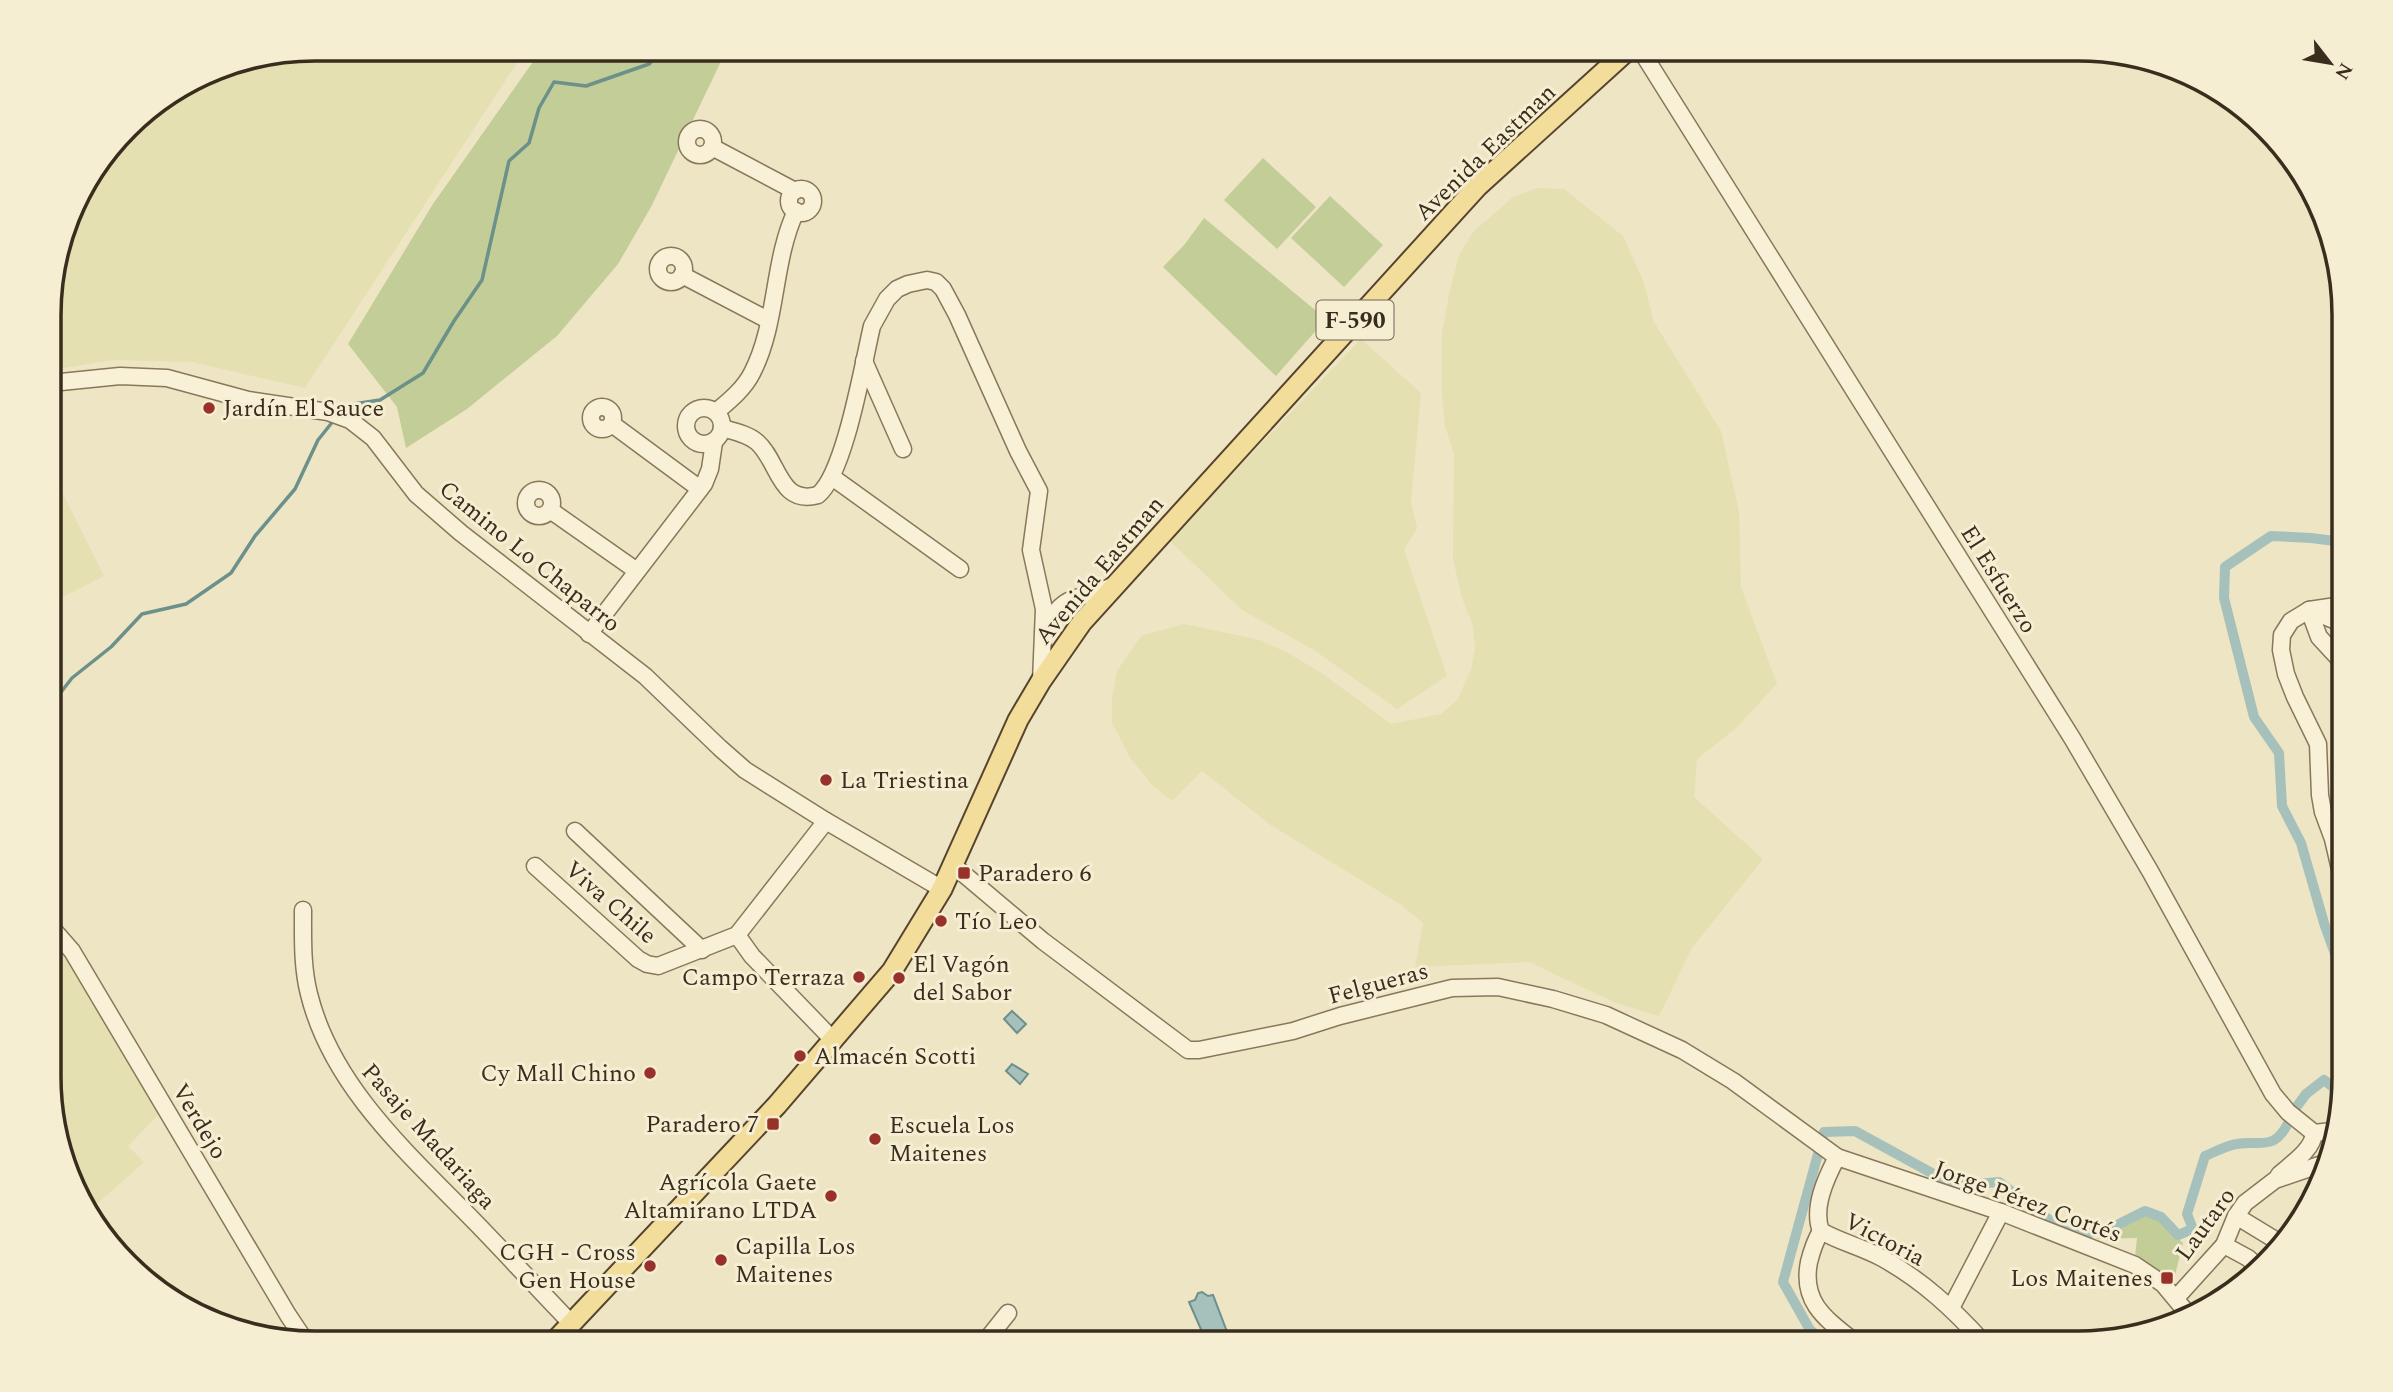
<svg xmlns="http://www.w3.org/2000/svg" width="2393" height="1392" viewBox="0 0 2393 1392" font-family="Spectral,serif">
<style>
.farmland{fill:#e4e0b1}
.green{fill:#c2cd97}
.water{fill:#a6c1bb;stroke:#6c908a;stroke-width:2}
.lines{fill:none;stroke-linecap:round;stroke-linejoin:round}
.stream{stroke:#6c908a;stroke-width:3.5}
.canal{stroke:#a6c1bb;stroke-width:10}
.minor-casing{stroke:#89775a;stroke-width:19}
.major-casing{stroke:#57442e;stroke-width:23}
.minor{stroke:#f9f1d7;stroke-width:16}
.major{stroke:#f2dd9b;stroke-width:19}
.poi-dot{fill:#98312a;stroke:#f6eed3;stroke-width:2.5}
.labels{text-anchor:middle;stroke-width:6;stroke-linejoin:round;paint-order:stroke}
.shield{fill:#f6eed3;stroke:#726754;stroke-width:2}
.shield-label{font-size:23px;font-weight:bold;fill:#392d1e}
.street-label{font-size:24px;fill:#392d1e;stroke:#f6eed3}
.poi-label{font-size:24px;fill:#392d1e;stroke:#f6eed3;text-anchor:start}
.rim{fill:none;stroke:#392d1e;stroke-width:3.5}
</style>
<rect width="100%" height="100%" fill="#eee5c4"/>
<g class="farmland">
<polygon points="315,49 526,49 305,388 192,362 113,360 51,370 51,281 77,197 139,115 214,69"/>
<polygon points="1537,188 1564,189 1623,236 1643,280 1654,322 1721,431 1739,512 1741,587 1777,684 1735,729 1697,759 1694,797 1763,859 1692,948 1659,1016 1616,1003 1529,962 1415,967 1423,923 1400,904 1272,826 1202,771 1172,801 1153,786 1131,759 1112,723 1112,698 1117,671 1141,636 1184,624 1260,640 1288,653 1320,672 1391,724 1441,714 1457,700 1471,670 1475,648 1473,626 1462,598 1453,559 1454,454 1445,426 1442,396 1442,333 1450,289 1460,253 1473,232 1512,198"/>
<polygon points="1361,339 1421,393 1411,501 1417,528 1404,550 1447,676 1397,709 1314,650 1242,610 1169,540"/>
<polygon points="51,470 104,576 51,603"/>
<polygon points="51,937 60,947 160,1113 128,1146 144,1162 89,1211 51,1111"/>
</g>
<g class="green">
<polygon points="542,49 727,49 651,207 618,264 557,336 467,409 406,448 397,407 348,344 433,204"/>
<polygon points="1263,158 1316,207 1277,249 1224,200"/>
<polygon points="1330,196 1383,245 1344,287 1291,238"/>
<polygon points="1204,218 1326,319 1276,376 1163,267 1185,244"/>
<polygon points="2145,1215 2159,1221 2183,1243 2174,1279 2135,1257 2137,1238 2096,1239"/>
</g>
<g class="water">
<polygon points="1012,1011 1026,1024 1017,1033 1004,1019"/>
<polygon points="1012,1064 1028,1074 1020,1084 1006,1071"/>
<polygon points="1202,1292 1208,1296 1213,1295 1229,1337 1216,1343 1207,1343 1189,1302 1195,1300 1198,1293"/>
</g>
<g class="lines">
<g class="stream">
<polyline points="342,412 347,405 380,400 423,373 454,321 482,280 509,161 529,143 539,108 554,82 586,86 649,64 663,49"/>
<polyline points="51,705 72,678 111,647 142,614 186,604 231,573 255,536 295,489 318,440 334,420"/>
</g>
<g class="canal">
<polyline points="2343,542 2311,538 2271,536 2225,567 2224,598 2254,717 2279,753 2282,806 2301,843 2324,923 2343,976"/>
<polyline points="2295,1109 2306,1094 2324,1080 2343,1095"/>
<path d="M 1827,1343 L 1810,1330 L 1783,1282 L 1824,1132 L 1855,1131 L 1939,1177 L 1965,1185 L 1999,1182 L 2064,1231 L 2085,1234 L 2111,1228 L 2145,1211 L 2161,1217 L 2178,1235 L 2193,1229 L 2187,1214 L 2205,1156 C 2215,1152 2227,1145 2237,1144 C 2260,1140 2273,1151 2287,1125"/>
</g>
<g class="minor-casing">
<g id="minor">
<polyline points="1640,49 2072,738 2150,871 2273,1094 2288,1112 2314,1133"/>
<circle cx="700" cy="142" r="13"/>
<polyline points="712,147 795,191"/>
<circle cx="801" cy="201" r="12"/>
<circle cx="671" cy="269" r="13"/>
<polyline points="682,275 768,320"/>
<polyline points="864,361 903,449"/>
<polyline points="51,383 120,376 167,378 248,400 328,412 350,420 373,438 416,494 461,533 645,676 720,748 745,770 826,821 942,889"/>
<circle cx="602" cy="418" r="11"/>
<circle cx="704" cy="426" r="18"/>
<path d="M 716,412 C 729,401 744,389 752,373 C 778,323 772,262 796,211"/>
<polyline points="612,424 700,489"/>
<path d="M 722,428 C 733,431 748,434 757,442 C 779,461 779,506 818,495 C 845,473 863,364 872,326 L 887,299 L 897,289 L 908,284 L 927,280 L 936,282 L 943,289 L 957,315 L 1018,451 L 1039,491 L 1031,550 L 1044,609 L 1041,681"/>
<polyline points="832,477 960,569"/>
<circle cx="539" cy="503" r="13"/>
<polyline points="550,510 637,571"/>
<polyline points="2343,605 2309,610 2291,621 2282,635 2281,650 2286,674 2295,697 2318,744 2320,795 2323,812 2333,839 2343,882"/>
<polyline points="2309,610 2319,637 2343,663"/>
<polyline points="2310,610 2343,624"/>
<path d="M 1044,628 C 1069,587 1078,604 1114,585"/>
<polyline points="589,634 704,484 710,469 714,442"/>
<polyline points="575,831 702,950"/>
<polyline points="953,865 1043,941 1188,1050 1199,1050 1293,1031 1340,1016 1452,988 1498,987 1553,999 1606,1015 1682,1050 1733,1081 1837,1157 2001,1212 2135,1265 2163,1284 2188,1314"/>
<polyline points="535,866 638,959 647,964 658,966 737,935 826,821"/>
<path d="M 303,910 C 303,938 302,967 309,994 C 332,1088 411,1156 476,1223 C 508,1256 539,1290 571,1323"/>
<polyline points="51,927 72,951 288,1315 306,1342"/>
<polyline points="737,935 752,956 834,1041"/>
<polyline points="2314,1133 2332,1131"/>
<path d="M 1837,1157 C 1826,1178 1812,1208 1821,1231 C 1840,1242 1862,1247 1882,1258 C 1922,1280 1953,1309 1983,1342"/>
<path d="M 2279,1175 C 2291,1164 2313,1150 2314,1133"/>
<polyline points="2236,1216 2282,1244"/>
<path d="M 1821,1231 C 1815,1241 1812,1250 1809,1262 C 1801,1303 1826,1319 1856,1343"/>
<polyline points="2224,1245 2248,1258 2260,1269"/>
<polyline points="2176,1298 2224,1245 2236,1216 2245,1203 2275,1180 2322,1164"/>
<polyline points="1951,1308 2001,1212"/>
<polyline points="984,1343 1008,1313"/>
</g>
</g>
<g class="major-casing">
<polyline id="major" points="553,1343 777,1105 892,971 942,889 1018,720 1041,681 1082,622 1477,187 1629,49"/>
</g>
<use href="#minor" class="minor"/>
<use href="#major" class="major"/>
</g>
<g class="poi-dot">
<circle cx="209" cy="408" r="7"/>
<circle cx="826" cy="780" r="7"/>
<rect x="957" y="866" width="14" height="14" rx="3.5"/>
<circle cx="941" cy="921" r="7"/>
<circle cx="859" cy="977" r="7"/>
<circle cx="899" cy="978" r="7"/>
<circle cx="800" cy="1056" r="7"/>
<circle cx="650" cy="1073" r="7"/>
<rect x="766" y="1117" width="14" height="14" rx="3.5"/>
<circle cx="875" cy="1139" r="7"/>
<circle cx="831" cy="1196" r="7"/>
<circle cx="721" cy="1260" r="7"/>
<circle cx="650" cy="1266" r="7"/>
<rect x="2160" y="1271" width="14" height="14" rx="3.5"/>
</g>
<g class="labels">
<rect class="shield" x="1316.5" y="300.5" width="77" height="39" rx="5"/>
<g class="shield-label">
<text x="1355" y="328">F-590</text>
</g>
<g class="street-label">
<text transform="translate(1485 152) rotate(-44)" y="8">Avenida Eastman</text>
<text transform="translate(530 556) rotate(39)" y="8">Camino Lo Chaparro</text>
<text transform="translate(1099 570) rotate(-50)" y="8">Avenida Eastman</text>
<text transform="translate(1999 579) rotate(58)" y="8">El Esfuerzo</text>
<text transform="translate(611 902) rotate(41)" y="8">Viva Chile</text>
<text transform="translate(1378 983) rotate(-15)" y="8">Felgueras</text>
<text transform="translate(200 1121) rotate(59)" y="8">Verdejo</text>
<text transform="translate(429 1136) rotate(48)" y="8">Pasaje Madariaga</text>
<text transform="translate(2028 1201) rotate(20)" y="8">Jorge Pérez Cortés</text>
<text transform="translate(2205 1224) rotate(-54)" y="8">Lautaro</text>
<text transform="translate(1885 1239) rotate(28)" y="8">Victoria</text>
</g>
<g class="poi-label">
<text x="223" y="416">Jardín El Sauce</text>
<text x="840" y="788">La Triestina</text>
<text x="978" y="881">Paradero 6</text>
<text x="955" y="929">Tío Leo</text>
<text x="913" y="972">El Vagón<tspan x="913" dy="28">del Sabor</tspan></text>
<text x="845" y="985" text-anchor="end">Campo Terraza</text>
<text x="814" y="1064">Almacén Scotti</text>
<text x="636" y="1081" text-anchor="end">Cy Mall Chino</text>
<text x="759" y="1132" text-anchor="end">Paradero 7</text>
<text x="889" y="1133">Escuela Los<tspan x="889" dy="28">Maitenes</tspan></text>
<text x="817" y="1190" text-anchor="end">Agrícola Gaete<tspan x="817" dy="28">Altamirano LTDA</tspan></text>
<text x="735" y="1254">Capilla Los<tspan x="735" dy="28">Maitenes</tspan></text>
<text x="636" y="1260" text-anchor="end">CGH - Cross<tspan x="636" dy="28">Gen House</tspan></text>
<text x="2153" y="1286" text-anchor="end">Los Maitenes</text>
</g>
</g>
<path d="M0 0H2393V1392H0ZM315 61H2078A254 254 0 0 1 2332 315V1077A254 254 0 0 1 2078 1331H315A254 254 0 0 1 61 1077V315A254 254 0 0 1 315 61Z" fill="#f6eed3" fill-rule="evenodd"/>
<path class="rim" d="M315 61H2078A254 254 0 0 1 2332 315V1077A254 254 0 0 1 2078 1331H315A254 254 0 0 1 61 1077V315A254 254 0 0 1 315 61Z"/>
<g transform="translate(2330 63) rotate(121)" stroke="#f6eed3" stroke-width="5" paint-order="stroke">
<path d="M0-5L12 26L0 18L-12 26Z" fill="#392d1e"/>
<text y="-10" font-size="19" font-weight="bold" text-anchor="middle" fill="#392d1e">N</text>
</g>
</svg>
